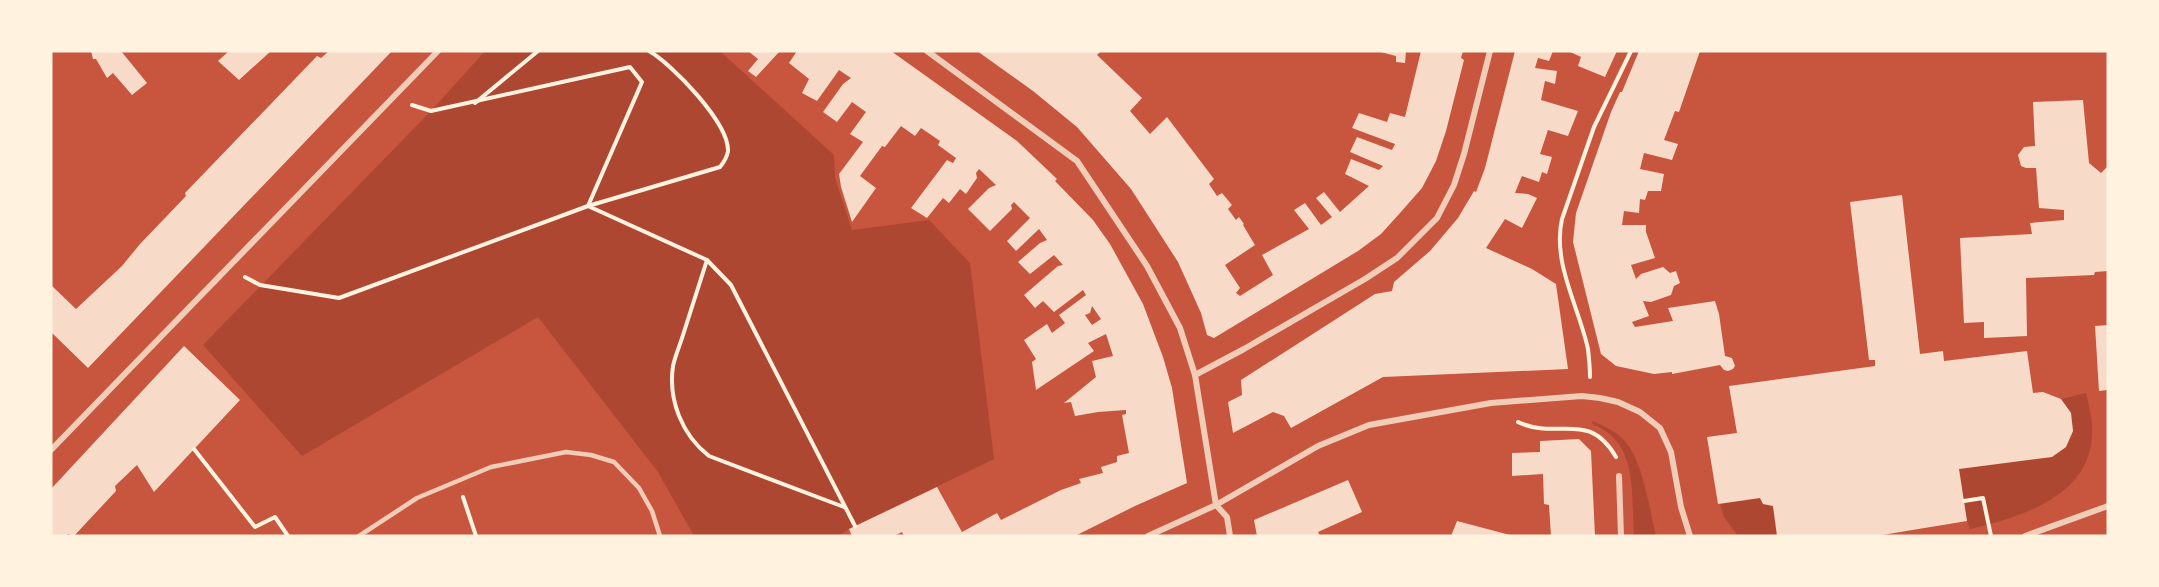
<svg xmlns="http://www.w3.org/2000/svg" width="2159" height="587" viewBox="0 0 2159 587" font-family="Mulish,sans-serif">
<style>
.green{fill:#ae4732}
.building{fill:#f7dbc8;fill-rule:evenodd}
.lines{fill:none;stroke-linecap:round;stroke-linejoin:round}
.path{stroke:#fff3e0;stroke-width:4}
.service{stroke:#f1ccb7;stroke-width:4.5}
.minor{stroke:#f1ccb7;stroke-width:6}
</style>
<rect width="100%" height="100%" fill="#c8553d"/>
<g class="green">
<polygon points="485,51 720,51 834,155 835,178 852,230 929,220 970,263 994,459 849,529 838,536 694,536 658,472 538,317 302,456 203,345 431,111"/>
<path d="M 2086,393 C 2089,406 2093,421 2092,434 C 2091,496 2019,518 1970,529 L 1967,521 L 1959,469 L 2052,457 L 2066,447 L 2073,431 L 2071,413 L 2061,399 Z"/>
<path d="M 1593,421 C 1604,426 1617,432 1625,441 C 1644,464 1649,508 1656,536 L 1634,536 C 1631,495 1639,441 1592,424 Z"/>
<polygon points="1760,498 1763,504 1773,506 1777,536 1738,536 1724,517 1720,504"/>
</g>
<g class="building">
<polygon points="91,51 121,51 147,83 132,95 113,73 107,78 96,59 93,59"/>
<polygon points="229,51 271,51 239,80 218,61"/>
<polygon points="329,51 392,51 88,368 51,332 51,285 76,309 122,266 140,244 186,196 185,193 317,56 321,58"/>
<polygon points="748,51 780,51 756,77 748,71 758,59"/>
<path d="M 797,51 L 891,51 L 1017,141 L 1057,179 L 1055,181 L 1093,220 L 1110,244 L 1143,304 L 1163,357 L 1172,388 L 1187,483 L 1135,506 L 1075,536 L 904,536 L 902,532 L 894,536 L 852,536 L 849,529 L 937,487 L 962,532 L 997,513 L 1001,520 L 1061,490 L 1081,483 L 1079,479 L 1103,473 L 1101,467 L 1117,462 L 1117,456 L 1129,453 L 1122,415 L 1126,414 L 1126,410 L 1098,412 L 1075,416 L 1071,402 L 1064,403 L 1096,377 L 1092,361 L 1113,356 L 1106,334 L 1088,343 L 1094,351 L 1036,390 L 1032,362 L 1036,359 L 1024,340 L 1047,324 L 1052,333 L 1065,323 L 1059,315 L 1086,295 L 1083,290 L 1054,312 L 1043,301 L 1035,308 L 1024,295 L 1058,266 L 1063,265 L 1054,255 L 1030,274 L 1018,262 L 1040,243 L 1047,240 L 1039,229 L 1016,251 L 1007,241 L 1030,218 L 1014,202 L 1011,205 L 1012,209 L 990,231 L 968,209 L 989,188 L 996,185 L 979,169 L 976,173 L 977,178 L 966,194 L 960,189 L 949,203 L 943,198 L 927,218 L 911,208 L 947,160 L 953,163 L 956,158 L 938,145 L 940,141 L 921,128 L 915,136 L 901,126 L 885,147 L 882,146 L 860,176 L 876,188 L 852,222 L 841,187 L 839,174 L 863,142 L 850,134 L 866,112 L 852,102 L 837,122 L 823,112 L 843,84 L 851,78 L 839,70 L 817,101 L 802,93 L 809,79 L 789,63 ZM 1092,306 L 1101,319 L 1092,325 L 1085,315 L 1090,313 Z"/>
<polygon points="977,51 1101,51 1097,55 1142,98 1130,111 1150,134 1167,117 1214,179 1209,184 1217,196 1222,193 1232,205 1228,209 1236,220 1239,217 1244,224 1243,225 1255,245 1225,265 1240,288 1236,293 1240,296 1273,275 1262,255 1309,229 1294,210 1305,203 1321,225 1332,217 1316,198 1324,192 1340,212 1369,186 1345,174 1351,159 1379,170 1383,166 1350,152 1357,137 1392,150 1395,144 1352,128 1359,113 1387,122 1390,113 1405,117 1421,51 1463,51 1461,58 1464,60 1446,131 1436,161 1422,188 1400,213 1381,234 1358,251 1214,338 1207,335 1201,313 1178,262 1131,189 1077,127 1033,91"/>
<polygon points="1377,51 1406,51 1405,63 1396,62 1396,56"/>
<polygon points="1515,51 1553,51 1549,61 1538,58 1535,68 1557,71 1555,84 1545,81 1541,100 1578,111 1568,136 1548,130 1540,154 1552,157 1547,174 1542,172 1539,182 1522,176 1521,178 1515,193 1528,194 1537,198 1522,228 1505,219 1486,248 1532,269 1556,284 1568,369 1383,377 1291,428 1284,416 1273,412 1233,433 1228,402 1242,395 1241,380 1375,294 1392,291 1394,282 1430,251 1458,218 1474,191 1476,192 1485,168"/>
<polygon points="1568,51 1617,51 1605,77 1578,66 1581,57"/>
<polygon points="1700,51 1679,112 1675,111 1664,140 1678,144 1672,160 1644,153 1640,169 1664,174 1661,191 1648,191 1645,200 1640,199 1639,213 1624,211 1622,225 1646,225 1646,232 1655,258 1631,265 1636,279 1641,274 1663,267 1670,273 1676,271 1680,283 1674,286 1671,295 1651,302 1643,301 1649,316 1632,322 1635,327 1673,321 1668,308 1715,301 1719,314 1725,356 1732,358 1735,366 1733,369 1728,371 1724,370 1720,365 1672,374 1672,372 1654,374 1616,366 1601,354 1573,242 1576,213 1611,112 1620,92 1622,92 1639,51"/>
<polygon points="2083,100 2089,163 2101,173 2108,166 2108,271 2095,272 2094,275 2026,278 2027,336 1984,338 1984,322 1964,323 1960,238 2032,234 2030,223 2064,220 2064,210 2039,208 2036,168 2026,168 2021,166 2018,155 2024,147 2035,146 2033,102"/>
<polygon points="1902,195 1920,354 1943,351 1944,361 2027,351 2033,393 2043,392 2061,399 2071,413 2073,431 2066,447 2052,457 1959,469 1967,521 1876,536 1777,536 1773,506 1763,504 1760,498 1718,504 1707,437 1737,433 1729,386 1875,366 1875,360 1869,360 1850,202"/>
<polygon points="2108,325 2108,390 2099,391 2095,326"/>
<polygon points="184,346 240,400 154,492 137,465 115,486 116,491 74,536 68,534 66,536 51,536 51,489"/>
<polygon points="1579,439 1591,451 1595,536 1551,536 1549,505 1544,504 1543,474 1512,476 1512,453 1540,452 1540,441"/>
<polygon points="1348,480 1362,512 1318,532 1320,536 1257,536 1254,520"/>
<polygon points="1457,521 1510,535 1510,536 1451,536"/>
</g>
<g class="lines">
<g class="path">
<polyline points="475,103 538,51"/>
<polyline points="412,105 431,111 630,67 642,82 588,206 707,260 731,285 855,526"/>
<path d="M 707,260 C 699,285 691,310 683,335 C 680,345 675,356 673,366 C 668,400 682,435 709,456 L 844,507"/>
<path d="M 245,277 L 260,285 L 339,298 L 588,206 L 720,167 C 724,162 727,158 728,151 C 729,123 672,64 649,51"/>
<path d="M 1590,377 C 1590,368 1589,358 1588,349 C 1579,307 1552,263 1562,219 L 1594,127 L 1631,51"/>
<path d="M 1518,422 C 1558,441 1588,409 1616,457"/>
<polyline points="194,449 255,527 275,517 288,536"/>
<polyline points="463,497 476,536"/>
<polyline points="1964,501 1983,498 1991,536"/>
</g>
<polyline class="service" points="359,536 417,498 491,467 566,452 591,455 614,462 639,488 652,511 660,536"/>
<g class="minor">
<polyline points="927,51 1077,161 1147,266 1180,328 1195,375 1216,505"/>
<polyline points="1195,375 1244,349 1365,279 1397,258 1437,218 1454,185 1464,154 1490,51"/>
<polyline points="51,450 438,51"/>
<polyline points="1619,476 1621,536"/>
<polyline points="1216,505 1227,517 1230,536"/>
<polyline points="1148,536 1216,505 1318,446 1369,425 1491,403 1582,396 1600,398 1618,402 1640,412 1660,428 1671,452 1681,507 1690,536"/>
<polyline points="2025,536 2108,506"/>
</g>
</g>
<rect width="2159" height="587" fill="none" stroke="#fff3e0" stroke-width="105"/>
</svg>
